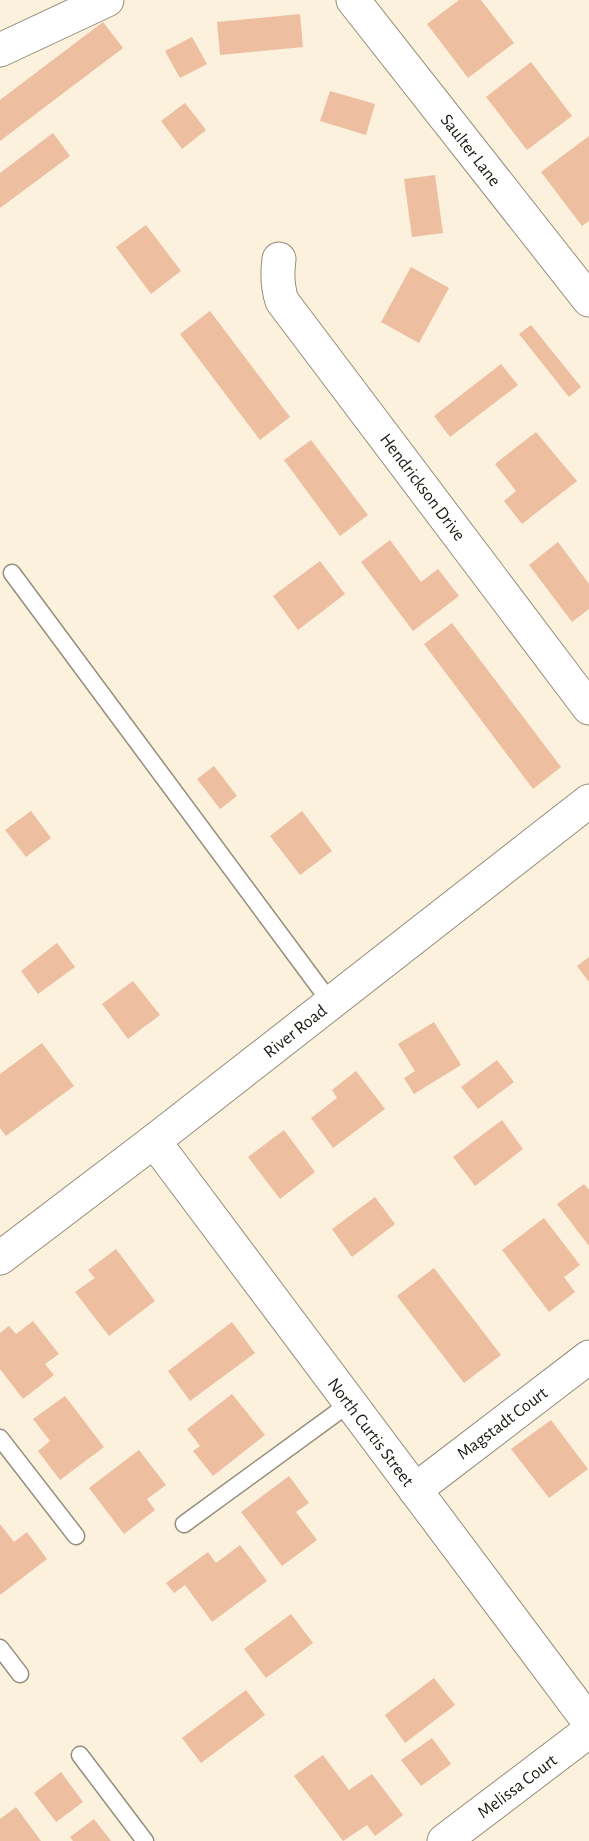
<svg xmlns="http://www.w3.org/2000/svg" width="589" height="1841" viewBox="0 0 589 1841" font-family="'Alegreya Sans',sans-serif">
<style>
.building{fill:#eebea0}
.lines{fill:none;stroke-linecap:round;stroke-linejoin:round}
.service-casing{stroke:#968d7a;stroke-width:19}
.minor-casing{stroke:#968d7a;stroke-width:35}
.tertiary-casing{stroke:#968d7a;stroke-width:35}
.service{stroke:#fff;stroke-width:16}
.minor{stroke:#fff;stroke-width:33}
.tertiary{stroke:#fff;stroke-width:33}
.labels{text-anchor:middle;stroke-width:4.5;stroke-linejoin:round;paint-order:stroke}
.street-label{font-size:18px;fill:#1d1912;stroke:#fff}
</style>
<rect width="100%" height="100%" fill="#fbf1dd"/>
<g class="building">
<polygon points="459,0 481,0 514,43 468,78 427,24"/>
<polygon points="300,14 303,47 220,55 217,22"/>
<polygon points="103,22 123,48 0,141 0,100"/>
<polygon points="192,37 207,64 180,78 165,51"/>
<polygon points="531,62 572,116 527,150 486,97"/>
<polygon points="330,91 375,104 366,135 320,121"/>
<polygon points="185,103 206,130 182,149 161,121"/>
<polygon points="53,133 70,156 0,208 0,173"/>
<polygon points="589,136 589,221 582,226 541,172"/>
<polygon points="435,175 443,233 412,237 404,179"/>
<polygon points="146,225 181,271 151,294 116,247"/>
<polygon points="411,267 449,288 419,343 381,322"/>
<polygon points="210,311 290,417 260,440 180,334"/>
<polygon points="531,325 581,387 569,397 519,334"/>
<polygon points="501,364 518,385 450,437 434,416"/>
<polygon points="536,432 577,481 522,524 504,501 516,491 495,464"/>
<polygon points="311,440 368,515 340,536 284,460"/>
<polygon points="390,540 421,582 438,569 459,596 413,631 361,562"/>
<polygon points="558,542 589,584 589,609 572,622 529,565"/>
<polygon points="320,561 345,594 298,630 273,596"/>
<polygon points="452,623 561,767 533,789 424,644"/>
<polygon points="214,766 237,796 220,809 197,779"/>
<polygon points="31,811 51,838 26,857 5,830"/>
<polygon points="302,811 332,851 300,875 270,836"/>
<polygon points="57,943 75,967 38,994 21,971"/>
<polygon points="589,957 589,982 577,966"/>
<polygon points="133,981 160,1015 128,1039 102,1004"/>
<polygon points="434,1022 461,1065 414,1094 404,1078 415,1071 398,1044"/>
<polygon points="42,1043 74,1086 6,1136 0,1128 0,1074"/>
<polygon points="497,1060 514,1082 478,1109 461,1087"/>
<polygon points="356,1071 385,1109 333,1148 311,1118 337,1098 332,1090"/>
<polygon points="502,1120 523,1149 475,1186 453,1157"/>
<polygon points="284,1130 315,1172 280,1199 248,1157"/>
<polygon points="584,1184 589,1190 589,1246 557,1204"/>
<polygon points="375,1197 395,1224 352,1257 332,1229"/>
<polygon points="544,1218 580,1265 564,1277 575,1292 549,1312 502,1250"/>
<polygon points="116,1249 155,1301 109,1336 75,1292 95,1278 88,1270"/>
<polygon points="434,1268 501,1355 464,1383 397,1296"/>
<polygon points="33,1321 59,1354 45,1364 54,1375 23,1399 0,1369 0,1333 9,1326 16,1334"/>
<polygon points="232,1322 255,1353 190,1401 168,1371"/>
<polygon points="232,1394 265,1435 213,1476 193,1451 200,1446 187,1429"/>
<polygon points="65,1396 104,1447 60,1480 38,1451 50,1441 33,1419"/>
<polygon points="551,1420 588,1469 549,1498 511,1449"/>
<polygon points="139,1450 166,1485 147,1499 155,1510 124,1534 89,1488"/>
<polygon points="289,1476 309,1503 296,1512 317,1540 282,1566 241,1512"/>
<polygon points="0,1524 14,1542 27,1532 47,1559 0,1595"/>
<polygon points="240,1545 267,1581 212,1622 185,1585 174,1593 166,1583 208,1552 216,1563"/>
<polygon points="291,1614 313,1643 266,1678 244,1649"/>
<polygon points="434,1678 455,1705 405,1743 385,1715"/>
<polygon points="246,1690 265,1715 201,1763 182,1738"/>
<polygon points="432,1738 451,1764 421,1786 401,1760"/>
<polygon points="323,1755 349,1790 372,1774 403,1815 375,1836 367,1825 343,1841 294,1776"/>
<polygon points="61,1772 83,1802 56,1822 34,1793"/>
<polygon points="16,1807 41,1841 0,1841 0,1819"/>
<polygon points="94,1819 111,1841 73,1841 70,1837"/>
</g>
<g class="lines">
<g class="service-casing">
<g id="service">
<polyline points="12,573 331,1003"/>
<polyline points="0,1438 76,1536"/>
<polyline points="184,1524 350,1403"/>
<polyline points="0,1648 20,1674"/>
<polyline points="80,1755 145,1841"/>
</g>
</g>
<g class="minor-casing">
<g id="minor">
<polyline points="353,0 589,300"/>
<polyline points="0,50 107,0"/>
<path d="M 279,259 C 277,274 277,286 282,301 L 589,708"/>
<polyline points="154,1141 589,1722"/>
<polyline points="415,1490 589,1357"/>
<polyline points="444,1841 589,1731"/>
</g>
</g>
<g class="tertiary-casing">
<polyline id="tertiary" points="0,1258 154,1141 589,801"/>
</g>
<use href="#service" class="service"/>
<use href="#minor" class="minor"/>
<use href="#tertiary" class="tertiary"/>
</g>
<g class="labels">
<g class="street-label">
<text transform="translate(471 150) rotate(52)" y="6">Saulter Lane</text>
<text transform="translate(423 487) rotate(53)" y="6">Hendrickson Drive</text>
<text transform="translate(295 1031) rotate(-38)" y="6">River Road</text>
<text transform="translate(502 1423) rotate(-37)" y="6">Magstadt Court</text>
<text transform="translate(371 1432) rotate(53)" y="6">North Curtis Street</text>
<text transform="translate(517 1786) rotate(-37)" y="6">Melissa Court</text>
</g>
</g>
</svg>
